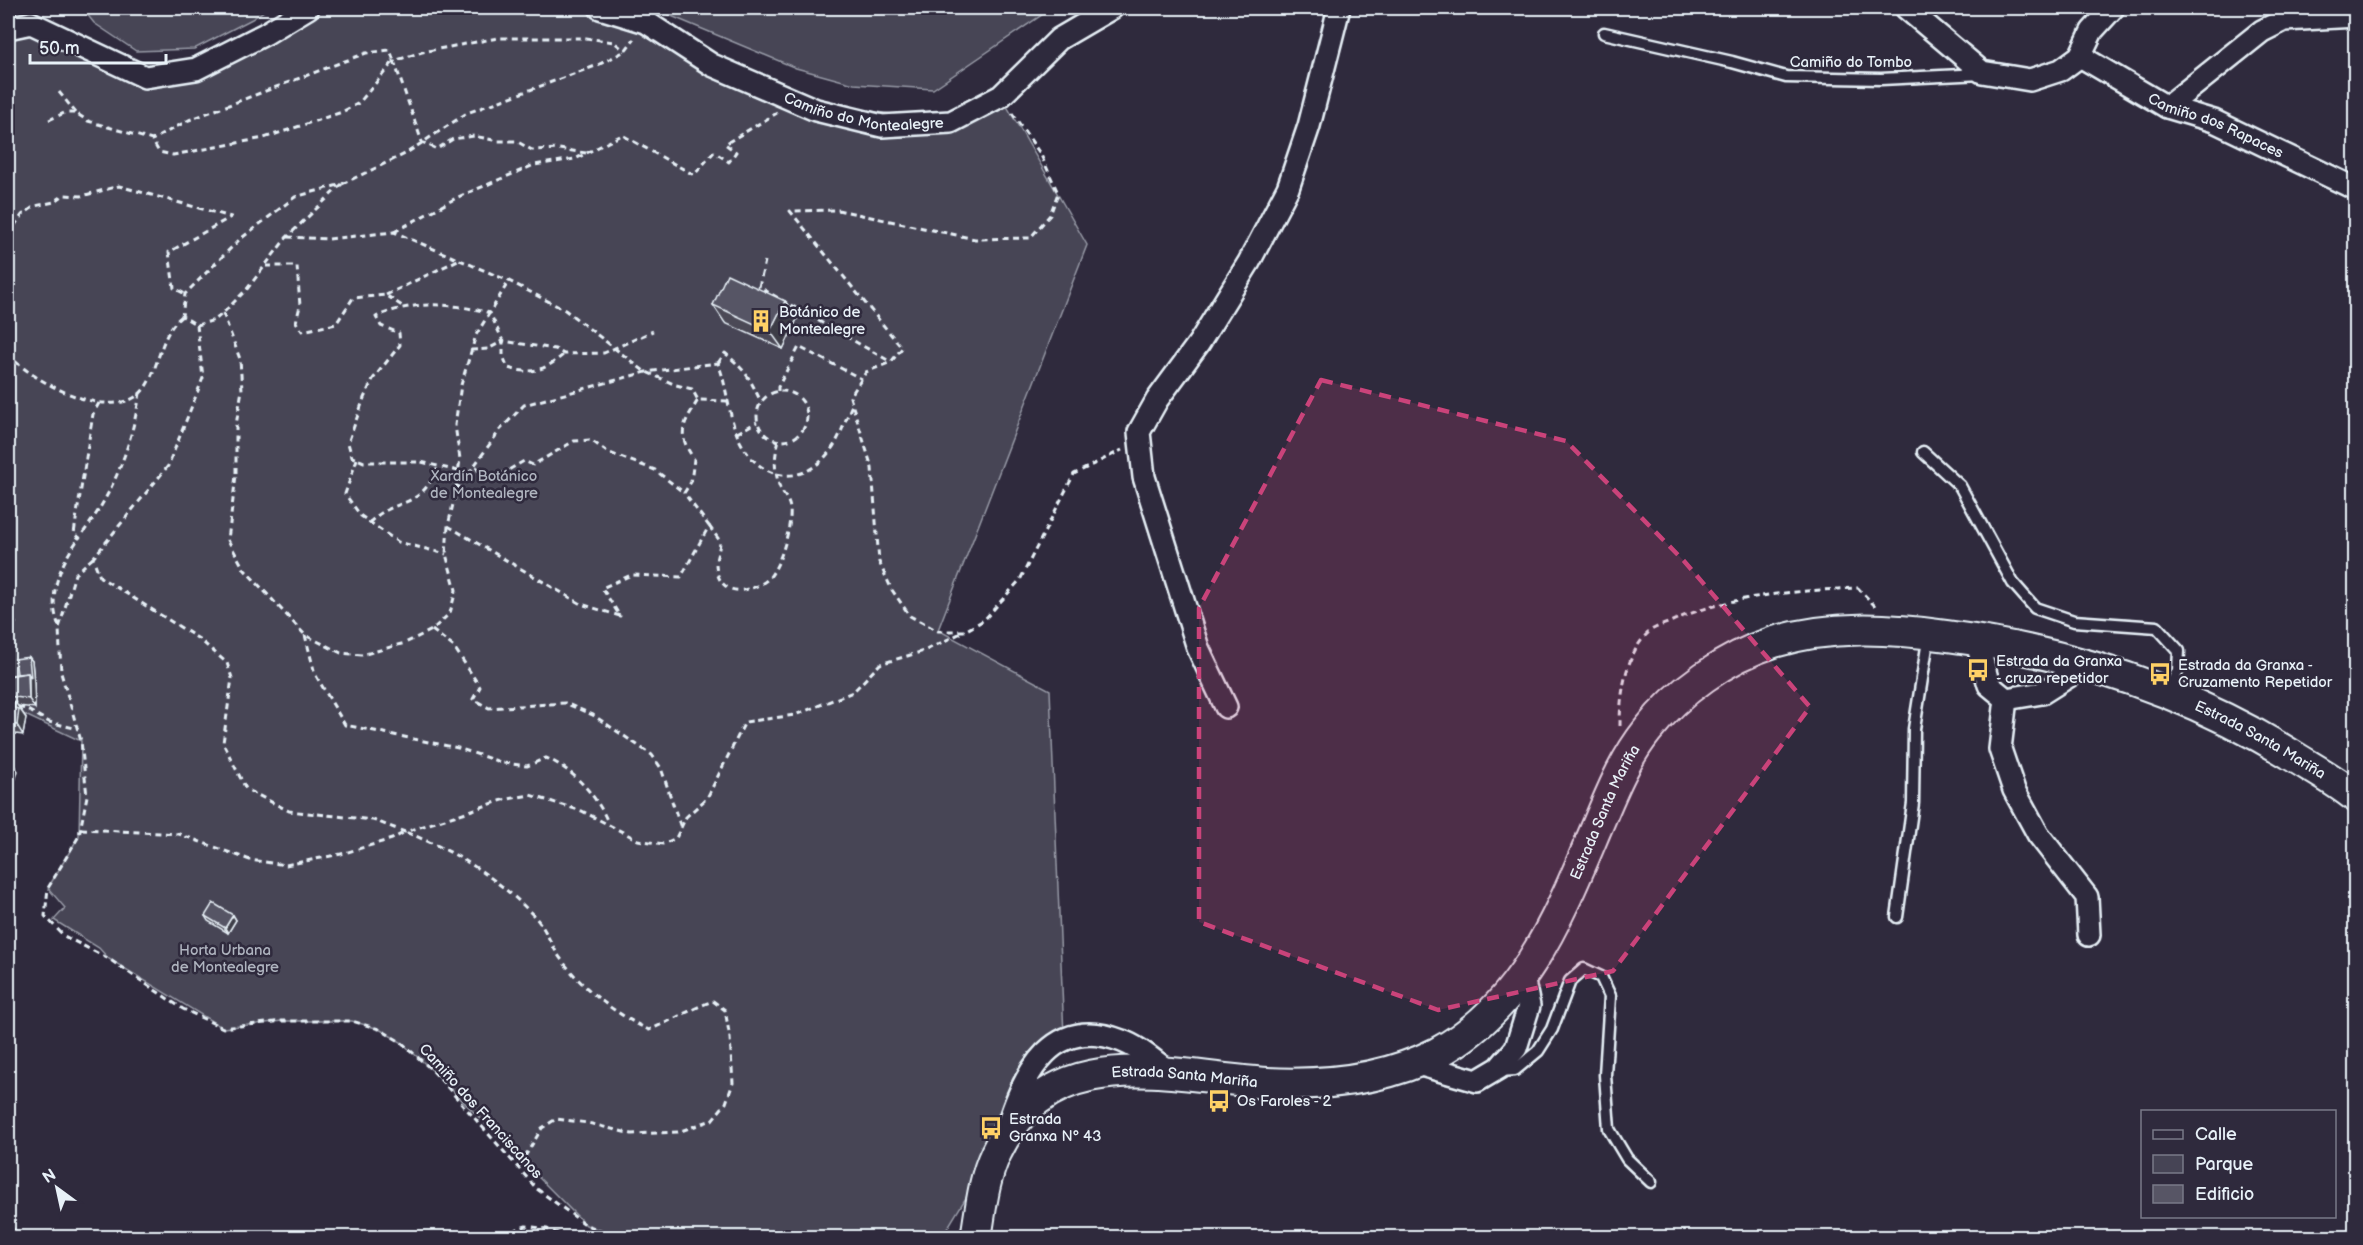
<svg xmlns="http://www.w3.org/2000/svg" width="2363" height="1245" viewBox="0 0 2363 1245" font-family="'Balsamiq Sans',sans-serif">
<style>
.green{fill:#464455;stroke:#979aa6;stroke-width:1.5}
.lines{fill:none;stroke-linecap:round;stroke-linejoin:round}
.service-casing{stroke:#e8f1f8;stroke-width:15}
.minor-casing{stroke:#e8f1f8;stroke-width:26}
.secondary-casing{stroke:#e8f1f8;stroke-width:34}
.path{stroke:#e8f1f8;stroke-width:3;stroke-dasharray:6 4.5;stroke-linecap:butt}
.service{stroke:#2f2a3d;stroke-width:10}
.minor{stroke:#2f2a3d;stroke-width:21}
.secondary{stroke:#2f2a3d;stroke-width:30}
.wall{fill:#4b4957;stroke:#e8f1f8;stroke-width:1.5}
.shaded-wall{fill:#3d3c47;stroke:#e8f1f8;stroke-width:1.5}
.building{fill:#575565;stroke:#e8f1f8;stroke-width:1.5}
.marked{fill:#ca437a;fill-opacity:0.2;stroke:#ca437a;stroke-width:4.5;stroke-dasharray:12 8;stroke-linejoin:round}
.labels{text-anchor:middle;stroke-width:5;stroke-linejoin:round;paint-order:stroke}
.street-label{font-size:15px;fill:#e8f1f8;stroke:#2f2a3d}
.poi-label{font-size:15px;fill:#e8f1f8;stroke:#2f2a3d;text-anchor:start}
.park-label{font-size:15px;fill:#afb4bf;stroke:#2f2a3d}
</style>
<rect width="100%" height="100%" fill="#2f2a3d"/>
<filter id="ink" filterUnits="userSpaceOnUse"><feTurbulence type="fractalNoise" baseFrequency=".0167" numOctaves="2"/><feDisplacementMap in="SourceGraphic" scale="12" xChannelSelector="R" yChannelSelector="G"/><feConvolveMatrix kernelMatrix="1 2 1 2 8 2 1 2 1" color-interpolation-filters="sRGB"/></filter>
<g filter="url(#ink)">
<g class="green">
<polygon points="82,8 268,8 252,19 194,49 136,51 94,23"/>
<polygon points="309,8 564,8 646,22 796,101 951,122 1001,96 1087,245 938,630 1050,690 1064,1037 942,1237 619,1237 586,1225 433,1071 401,1042 379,1029 352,1021 282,1021 223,1028 109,959 99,948 54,920 65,908 48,888 79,836 81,741 8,707 8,35 31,23 145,77 196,69"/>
<polygon points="652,8 1052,8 933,89 854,84 796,68"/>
</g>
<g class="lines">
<g class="service-casing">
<g id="service">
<polyline points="1604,33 1732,62 1786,77 1881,79 1982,74"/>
<polyline points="1923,452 1960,486 2013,583 2035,608 2074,621 2157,627 2179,651 2178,670 2169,690"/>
<polyline points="1897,917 1913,803 1914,729 1929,634"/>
<polyline points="1499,1071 1515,1070 1538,1051 1552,1029 1570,981 1584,969 1601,977 1610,996 1605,1075 1609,1129 1627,1159 1651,1182"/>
</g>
</g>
<g class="minor-casing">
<g id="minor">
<path id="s1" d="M 600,8 L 646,22 L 712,65 L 816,110 L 882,126 L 951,122 L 1001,96 L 1059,39 L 1112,8"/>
<polyline points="1906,8 1982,72 2030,80 2061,70 2080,56 2092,31 2113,8"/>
<polyline points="8,28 31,23 145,77 196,69 265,34 308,8"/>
<path id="s2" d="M 2080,56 L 2167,107 L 2214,121 L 2356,189"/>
<polyline points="2167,107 2262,31 2284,20 2356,16"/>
<polyline points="1976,640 1989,685 2006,699 2042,693 2088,664"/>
<polyline points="2006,699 2000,749 2014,790 2038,834 2087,897 2089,935"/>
<polyline points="1226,707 1198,648 1144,477 1139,432 1157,400 1199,343 1249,262 1288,188 1309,126 1339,8"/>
<polyline points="1414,1063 1477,1081 1499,1068 1516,1048 1529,1006 1523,977"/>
<path d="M 1007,1128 C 1024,1071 1054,1014 1122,1041 C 1139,1047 1154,1061 1168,1071"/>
</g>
</g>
<g class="secondary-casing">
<g id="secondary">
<path id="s3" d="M 976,1238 C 981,1209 983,1180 996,1153 C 1051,1038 1168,1076 1267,1083 C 1326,1086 1384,1080 1437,1053 C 1523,1007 1559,916 1595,831 C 1610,796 1623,761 1647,731 C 1678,691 1726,657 1774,642 C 1830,625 1889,628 1947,636 C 2069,652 2184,690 2290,754 C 2312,768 2335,780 2356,797"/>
</g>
</g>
<g class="path">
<polyline points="59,92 76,113"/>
<polyline points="1012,113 1041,155 1058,193 1050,215 1030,238 975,239 838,210 790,211 902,348 891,362 866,372 850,397 872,468 879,562 892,590 910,616 938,631 965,631 984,620 1020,580 1074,474 1122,450"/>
<polyline points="49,120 64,113 76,113 88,121 152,140 159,152 173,155 264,138 342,112 359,103 394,61 390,50 366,53 189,120 152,140"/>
<polyline points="586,153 559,149 532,150 516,141 498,141 474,136 453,139 437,149 422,142 394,61 422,52 498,38 586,38 614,42 625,51"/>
<polyline points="342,184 287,237 247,289 223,313 215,320 197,325 182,316 185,294 239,240 295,197 342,184 405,154 467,113 598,65 625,51 634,39"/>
<polyline points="394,232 458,197 534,165 575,159 622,135 694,175 714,152 729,162 736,152 725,144 777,113"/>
<polyline points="8,235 22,215 35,206 54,202 64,195 82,196 119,186 231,217 169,252 174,288 185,294"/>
<polyline points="287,237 328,239 394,232 509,281 565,310 644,371 676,385 692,389 698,400 728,401"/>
<polyline points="765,261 759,287 891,362"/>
<polyline points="266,266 297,266 300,306 296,322 302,331 336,324 353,298 386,295 402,306"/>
<polyline points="386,295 460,259"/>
<path d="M 223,313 L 240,359 L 242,390 L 236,425 L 236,475 L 228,540 L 244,569 L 305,635 L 341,653 L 362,655 L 405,643 L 432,630 L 450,613 L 456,590 L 446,554 L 448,526 L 456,491 L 500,430 L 524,405 L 646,372 L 718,363 C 728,388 728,419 741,443 C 762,482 803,487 830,451 C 840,439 845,420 852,405"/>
<polyline points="197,325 203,378 168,466 93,558 100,577 199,639 227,663 232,678 223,743 246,789 289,811 373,820 405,832 503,800 530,795 582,811 638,840 663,844 676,838 686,817 707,798 745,722 795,715 853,692 880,664 924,651 965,631"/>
<path d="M 471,350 L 488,349 L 503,341 L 503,356 L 508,368 C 531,375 546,370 564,354"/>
<path d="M 8,354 C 30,380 115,427 144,389 C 160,368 159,334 182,316"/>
<path d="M 718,363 L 725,353 C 747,372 749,377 761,402"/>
<polyline points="778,391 778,387 799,347 862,379"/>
<circle cx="782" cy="416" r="25"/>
<path d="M 99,403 L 93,414 L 76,520 L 74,534 L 79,538 C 113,495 131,448 140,393"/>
<polyline points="737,433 757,422"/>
<polyline points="357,459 345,494 361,516 398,542 446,554"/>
<polyline points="476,466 481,477 500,475 524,461 533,465 574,441 591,440 607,452 655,470 683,492"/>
<path d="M 458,471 L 421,462 L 364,462 L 352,457 L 348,443 L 364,398 L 373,379 L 400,345 L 399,333 L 381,326 L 376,317 C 413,300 452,303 490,313 L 503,341 L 555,349 L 564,354 L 604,353 L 653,331"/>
<polyline points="456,489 460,459 455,425 461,385 476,335 509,281"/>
<path d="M 369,523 C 397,495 418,513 438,467"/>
<path d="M 448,526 L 581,604 L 620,616 L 602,588 L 631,575 L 681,577 L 709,526 L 684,493 L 691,482 L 694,459 C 676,433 683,425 698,400"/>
<path d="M 709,526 L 720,541 C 720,549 716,556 716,563 C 716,584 730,594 748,589 C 755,587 763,584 768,579 C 780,567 792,526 790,509 C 789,499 782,494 779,485 C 774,468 774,457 779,440"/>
<polyline points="93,558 75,574 59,628 61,673 81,741 87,796 79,836 48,888 45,916 64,936 109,959 183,1009 223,1028 282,1021 352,1021 379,1029 401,1042 433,1071 537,1189 586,1225 624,1238"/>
<path d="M 59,626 C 46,595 61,563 79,538"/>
<polyline points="432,630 454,647 480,687 473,699 489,708 565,703 593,715 652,755 661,768 681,828"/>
<path d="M 305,635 L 315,674 L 345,725 L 458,748 L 503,763 L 527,766 L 546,758 C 572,768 599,798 608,823"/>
<polyline points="8,705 26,709 49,722 78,729"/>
<path d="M 1620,726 C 1620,696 1625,654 1649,632 C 1654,627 1663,625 1670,622 C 1728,595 1794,591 1858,588 L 1875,606"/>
<path d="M 81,829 L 179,834 L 250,860 L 286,865 L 341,854 L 392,839 L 405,832 C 454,850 498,878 534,916 C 546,928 551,946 561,959 C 584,990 614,1013 649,1030 C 671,1021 691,1009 713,1001 L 725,1010 L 730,1038 L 733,1083 L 726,1103 L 712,1120 L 678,1132 L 632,1134 L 588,1123 L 556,1119 L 542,1128 L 518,1168"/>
<polyline points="493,1238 526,1226 547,1229 562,1235 581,1237 603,1231"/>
</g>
<use href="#service" class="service"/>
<use href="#minor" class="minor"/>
<use href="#secondary" class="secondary"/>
</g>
<g class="wall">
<polygon points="785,301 797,319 783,349 725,323 713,305"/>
<polygon points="29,657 32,661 34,682 35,708 18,706 26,718 23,735 8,733 8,676 17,674"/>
<polygon points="233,915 236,920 228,933 208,921 205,916"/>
</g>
<g class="shaded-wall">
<polygon points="785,301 797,319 783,349 770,331"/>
<polygon points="8,605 11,611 8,616"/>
<polygon points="10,613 16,623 11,629 15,634 11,639 8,634 8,616"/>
<polygon points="29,657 32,661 34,682 35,708 29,699"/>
<polygon points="15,702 26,718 23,735 17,725 14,708"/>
<polygon points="15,767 18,771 10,798 8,794 8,791"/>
<polygon points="233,915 236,920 228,933 225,928"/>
</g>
<g class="building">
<polygon points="727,274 785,301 770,331 713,305"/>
<polygon points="29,657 31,678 28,673 17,674 15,659"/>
<polygon points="28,673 29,699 8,696 8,676"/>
<polygon points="8,700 15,702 14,708 19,709 17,725 8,724"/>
<polygon points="8,764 15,767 8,791"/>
<polygon points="213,903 233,915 225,928 205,916"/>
<polygon points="8,1221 21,1238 8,1238"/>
</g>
</g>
<path class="marked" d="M 1321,380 L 1566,441 L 1684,561 L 1810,707 L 1613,971 L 1438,1010 L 1199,922 L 1199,608 Z"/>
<defs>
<g id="building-bare" transform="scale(1.8)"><path d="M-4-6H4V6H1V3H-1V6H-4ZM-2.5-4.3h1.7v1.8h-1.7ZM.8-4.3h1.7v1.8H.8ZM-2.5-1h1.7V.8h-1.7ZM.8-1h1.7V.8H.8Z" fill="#ffd166" stroke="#2f2a3d" stroke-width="2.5" paint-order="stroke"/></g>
<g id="bus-bare" transform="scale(1.8)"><path d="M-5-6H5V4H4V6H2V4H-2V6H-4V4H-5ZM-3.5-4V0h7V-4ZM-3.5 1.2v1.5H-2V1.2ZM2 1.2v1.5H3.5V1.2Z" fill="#ffd166" stroke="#2f2a3d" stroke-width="2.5" paint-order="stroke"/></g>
</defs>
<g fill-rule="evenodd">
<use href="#building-bare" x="761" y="321"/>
<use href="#bus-bare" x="1978" y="670"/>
<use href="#bus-bare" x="2160" y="674"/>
<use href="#bus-bare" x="1219" y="1101"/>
<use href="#bus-bare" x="991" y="1128"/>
</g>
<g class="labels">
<g class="street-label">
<text x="1851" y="67">Camiño do Tombo</text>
<text dy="5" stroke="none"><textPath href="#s1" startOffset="288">Camiño do Montealegre</textPath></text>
<text dy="5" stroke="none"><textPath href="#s2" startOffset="153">Camiño dos Rapaces</textPath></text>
<text dy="5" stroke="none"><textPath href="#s3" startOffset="1622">Estrada Santa Mariña</textPath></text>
<text dy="5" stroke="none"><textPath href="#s3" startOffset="866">Estrada Santa Mariña</textPath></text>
<text dy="5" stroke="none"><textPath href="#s3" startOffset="309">Estrada Santa Mariña</textPath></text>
<text transform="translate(481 1111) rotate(48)" y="5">Camiño dos Franciscanos</text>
</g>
<g class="poi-label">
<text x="779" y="317">Botánico de<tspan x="779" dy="17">Montealegre</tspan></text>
<text x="1996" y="666">Estrada da Granxa<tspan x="1996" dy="17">- cruza repetidor</tspan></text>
<text x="2178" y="670">Estrada da Granxa -<tspan x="2178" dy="17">Cruzamento Repetidor</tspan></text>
<text x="1237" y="1106">Os Faroles - 2</text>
<text x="1009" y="1124">Estrada<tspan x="1009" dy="17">Granxa Nº 43</tspan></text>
</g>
<g class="park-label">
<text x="484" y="481">Xardín Botánico<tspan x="484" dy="17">de Montealegre</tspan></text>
<text x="225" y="955">Horta Urbana<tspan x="225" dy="17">de Montealegre</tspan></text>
</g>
</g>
<rect width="2363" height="1245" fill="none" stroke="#2f2a3d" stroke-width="30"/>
<rect x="15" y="15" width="2333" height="1215" fill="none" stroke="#e8f1f8" stroke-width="2" filter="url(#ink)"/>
<rect x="2141" y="1110" width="195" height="108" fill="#2f2a3d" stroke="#797a88" stroke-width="1.5"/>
<rect x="2153" y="1130" width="30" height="9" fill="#2f2a3d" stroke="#797a88" stroke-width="1.5"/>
<text x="2195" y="1140" font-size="18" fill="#e8f1f8">Calle</text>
<rect x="2153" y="1155" width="30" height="18" fill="#464455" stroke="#797a88" stroke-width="1.5"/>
<text x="2195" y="1170" font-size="18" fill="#e8f1f8">Parque</text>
<rect x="2153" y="1185" width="30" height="18" fill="#575565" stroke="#797a88" stroke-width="1.5"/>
<text x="2195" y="1200" font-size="18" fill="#e8f1f8">Edificio</text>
<g transform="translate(57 1188) rotate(327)" stroke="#2f2a3d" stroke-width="4.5" paint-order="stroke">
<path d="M0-4.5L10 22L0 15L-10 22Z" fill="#e8f1f8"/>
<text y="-9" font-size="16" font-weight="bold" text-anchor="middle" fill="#e8f1f8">N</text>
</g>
<path d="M30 54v9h136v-9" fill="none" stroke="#e8f1f8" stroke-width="3"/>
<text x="39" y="54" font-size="18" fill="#e8f1f8" stroke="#2f2a3d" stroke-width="4.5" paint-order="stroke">50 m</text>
</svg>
